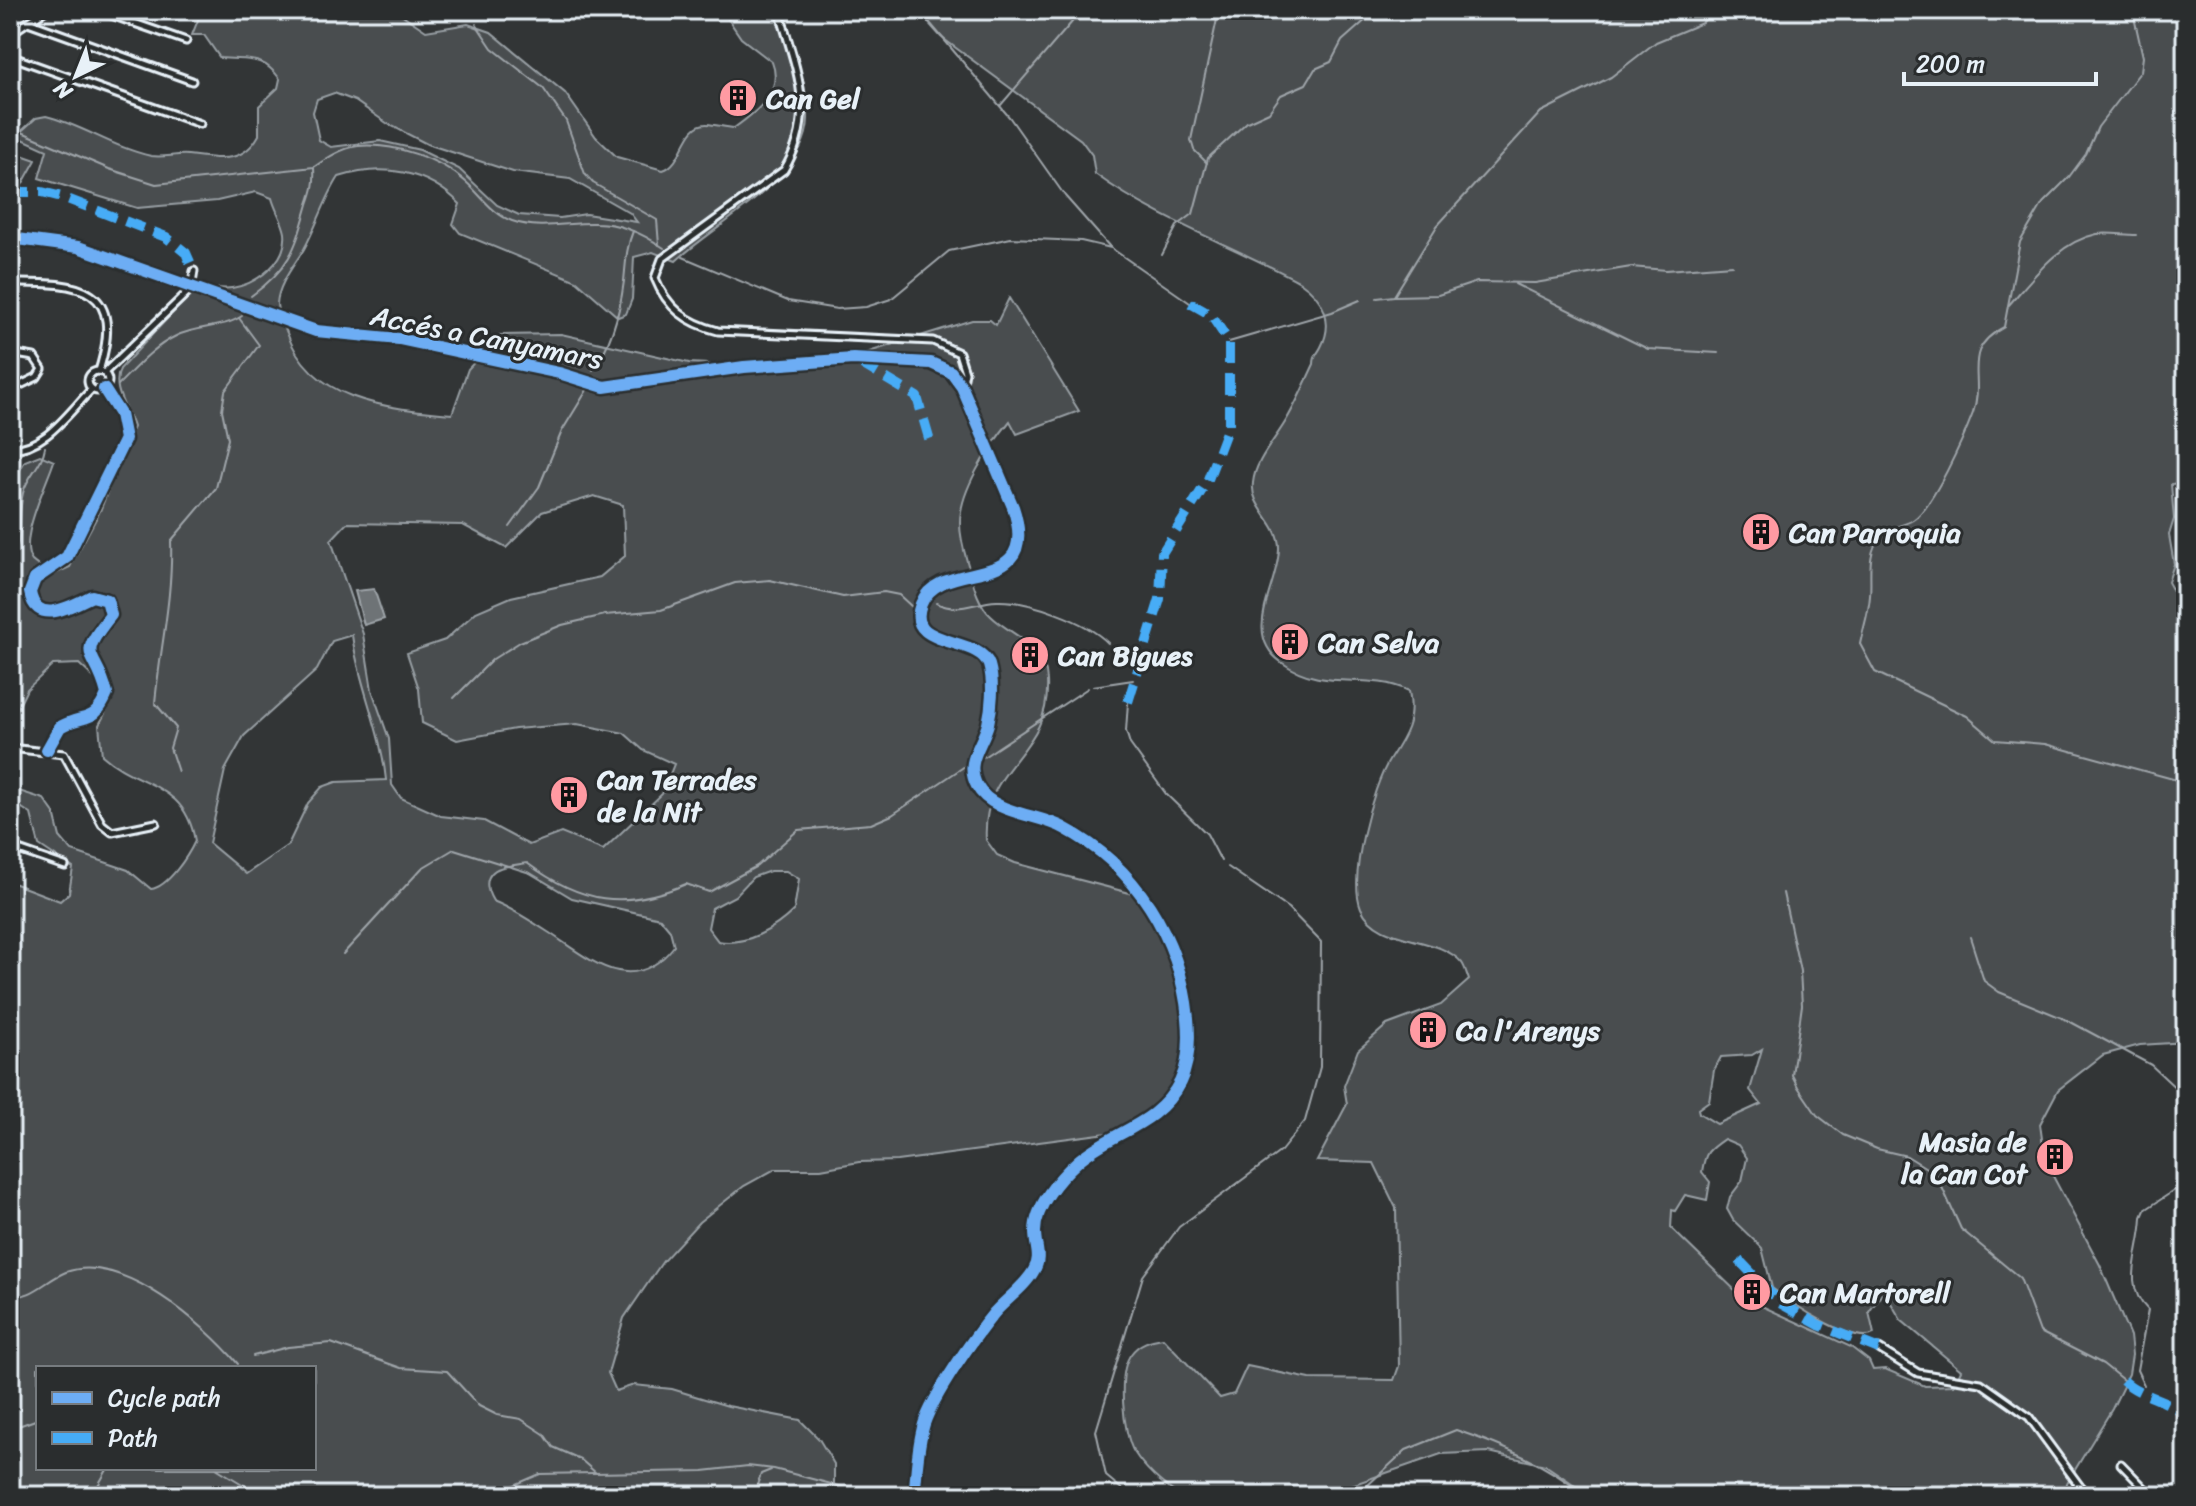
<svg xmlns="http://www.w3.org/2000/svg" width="2196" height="1506" viewBox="0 0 2196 1506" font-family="Sriracha,sans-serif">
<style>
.green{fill:#494d4f;stroke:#989fa4;stroke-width:2;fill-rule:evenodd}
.water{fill:#6e7376;stroke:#9fa5aa;stroke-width:2}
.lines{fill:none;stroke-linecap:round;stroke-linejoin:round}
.stream{stroke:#9fa5aa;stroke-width:2}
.minor-casing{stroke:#e8f1f8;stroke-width:11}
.tertiary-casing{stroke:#e8f1f8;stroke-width:12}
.minor{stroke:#2a2d2e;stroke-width:5}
.tertiary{stroke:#2a2d2e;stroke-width:6}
.quiet{stroke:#46acf6;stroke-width:10;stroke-dasharray:20 10;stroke-linecap:butt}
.cycleway-casing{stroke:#2a2d2e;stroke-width:17}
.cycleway{stroke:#6dadf4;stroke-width:12}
.labels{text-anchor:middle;stroke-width:6;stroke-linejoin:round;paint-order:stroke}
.poi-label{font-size:28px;font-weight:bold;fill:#e8f1f8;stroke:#2a2d2e;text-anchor:start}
.street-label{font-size:28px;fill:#e8f1f8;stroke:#2a2d2e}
</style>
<rect width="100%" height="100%" fill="#323536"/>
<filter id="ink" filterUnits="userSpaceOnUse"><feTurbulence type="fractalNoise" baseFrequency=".0125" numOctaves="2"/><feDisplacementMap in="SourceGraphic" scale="16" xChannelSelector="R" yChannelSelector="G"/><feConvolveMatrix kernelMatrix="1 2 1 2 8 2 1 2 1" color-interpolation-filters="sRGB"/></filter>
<g filter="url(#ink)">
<g class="green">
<path d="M 196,10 L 395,10 L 426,31 L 468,24 L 491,32 L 565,93 L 596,137 L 617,157 L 663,170 C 684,164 684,123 707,124 C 716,125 725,127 734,128 C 755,113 784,92 772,62 L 741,38 L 722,10 L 784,10 C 791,38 809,91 808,119 C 807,178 715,224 676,261 L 653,252 L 634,257 L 632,299 L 626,314 L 618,317 L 577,281 L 460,233 L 453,224 L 460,204 C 427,170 382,163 339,177 C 324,200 317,226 304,249 C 295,264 278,284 277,304 C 277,312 284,325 287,333 C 312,403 389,408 452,414 L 468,369 L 500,335 L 561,334 L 689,363 L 767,367 L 843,360 L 972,320 L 990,320 L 996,325 L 1009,298 L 1079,411 L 1017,434 L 1010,421 C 989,447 959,491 960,524 C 960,541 966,557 970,572 C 974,587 979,605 991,616 C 1015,639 1045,642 1047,681 C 1051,756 981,763 986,840 L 997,855 L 1015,863 L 1145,897 L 1158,912 L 1173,948 L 1182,985 L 1190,1062 L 1160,1110 L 1126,1129 L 1107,1133 L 897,1161 L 859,1162 L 821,1169 L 775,1169 L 744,1186 L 699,1222 L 663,1261 L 624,1318 L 608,1373 L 616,1391 L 634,1385 L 672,1389 L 728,1406 L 800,1420 L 819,1439 L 834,1464 L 834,1496 L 10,1496 L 10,882 L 60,901 L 69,893 L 73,868 L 39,845 L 31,814 L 10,800 L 10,788 L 44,799 L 54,813 L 60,837 L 72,851 L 128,870 L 151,889 C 168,887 188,856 195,841 C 185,781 138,788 102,755 L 99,725 L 109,706 L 95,679 L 79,664 L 53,665 L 27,689 L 10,724 L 10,487 L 25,461 L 40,455 L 54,461 C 48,481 17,542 32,561 C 37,566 48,571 55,574 L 70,567 L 100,511 L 133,427 C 127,407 111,389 120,369 L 195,289 C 209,285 219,290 232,288 C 257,284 288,261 285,233 C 283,221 275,210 272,198 L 256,192 L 217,201 L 137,208 L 39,178 L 47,150 L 16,136 L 36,118 L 46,116 C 82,125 114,148 151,156 C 164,158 175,154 188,155 C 216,158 242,166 259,135 L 259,106 L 278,88 L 280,79 C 262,54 246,61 220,58 L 204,35 L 192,35 L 200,15 ZM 334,93 L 355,101 L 388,124 L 427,144 L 513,172 L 570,179 L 630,213 L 637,222 L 586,214 L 560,218 L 519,215 L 497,205 L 459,169 L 420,150 L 380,141 L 331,147 L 319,140 L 313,112 L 317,99 ZM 594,496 L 623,505 L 625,556 L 600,577 L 511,597 L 476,612 L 445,640 L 407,653 L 419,689 L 422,723 L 457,740 L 515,729 L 577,724 L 624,733 L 643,750 L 674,764 L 662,794 L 603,850 L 561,833 L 529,845 L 484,821 L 441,816 L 401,798 L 392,785 L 389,739 L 372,690 L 363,634 L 331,540 L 347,523 L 463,525 L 506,548 L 542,512 ZM 352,635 C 359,686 381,729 386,780 L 336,782 L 322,787 L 308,803 L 288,845 L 246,874 L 209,843 L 225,770 L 244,736 L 317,670 L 332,641 ZM 508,866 L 530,873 L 572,898 L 660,918 L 670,930 L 674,946 C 632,1000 588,958 548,932 C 530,920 513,909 493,901 C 482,883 487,869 508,866 ZM 770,871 L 786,871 L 799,879 L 794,910 C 775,929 746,946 718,941 L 708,928 L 712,908 L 735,896 L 753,877 ZM 38,1368 L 314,1368 L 314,1468 L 38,1468 Z"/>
<path d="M 917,10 L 2185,10 L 2178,20 L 2186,75 L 2186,482 L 2171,484 L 2174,519 L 2169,535 L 2174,564 L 2168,582 L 2186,615 L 2186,1042 L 2140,1045 L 2103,1055 L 2058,1090 L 2040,1124 L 2045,1161 L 2100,1265 L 2130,1336 L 2132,1355 L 2129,1374 L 2112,1409 L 2059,1496 L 1591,1496 L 1545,1465 L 1489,1452 L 1441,1454 L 1320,1496 L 1180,1496 C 1163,1485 1145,1469 1134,1452 C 1123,1434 1117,1372 1131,1354 C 1139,1343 1150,1340 1163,1338 L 1220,1398 L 1234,1394 L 1247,1366 L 1310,1379 L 1394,1380 L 1399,1366 L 1396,1208 L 1374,1163 L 1317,1161 L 1347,1104 L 1344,1086 L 1358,1050 L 1387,1025 L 1441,1005 L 1469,980 C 1467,975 1465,967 1462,963 C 1438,934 1378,946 1361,908 C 1348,877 1372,787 1390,759 C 1405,736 1415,720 1409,691 C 1365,670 1326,694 1281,662 C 1241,633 1278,587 1279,549 C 1280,523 1250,508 1253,483 C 1255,460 1276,439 1287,419 C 1297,402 1305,383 1314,364 C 1314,355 1317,355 1321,347 C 1335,320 1322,297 1300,282 C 1232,245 1158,220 1095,174 L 1092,155 L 1081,140 L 941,37 ZM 1762,1049 L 1750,1090 L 1761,1104 L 1717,1124 L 1699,1113 L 1698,1109 L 1709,1101 L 1714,1070 L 1721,1057 L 1752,1055 ZM 1724,1139 L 1738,1145 L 1747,1158 L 1742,1181 L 1730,1197 L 1727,1209 L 1733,1220 L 1762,1248 L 1772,1288 C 1790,1302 1853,1346 1874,1334 L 1869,1312 L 1884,1291 L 1901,1320 L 1961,1370 L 1954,1385 L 1925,1386 L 1885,1369 L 1873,1370 L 1869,1361 L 1851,1347 L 1742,1297 L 1671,1228 L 1672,1210 L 1675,1211 L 1685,1195 L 1707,1200 L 1710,1182 L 1702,1172 C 1705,1152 1708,1150 1724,1139 Z"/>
<polygon points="10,151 36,160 22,185 10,184"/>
</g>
<polygon class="water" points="374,589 384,619 364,625 355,591"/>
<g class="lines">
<g class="stream">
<polyline points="919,10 1010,118 1065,196 1110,247"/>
<path d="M 2134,17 L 2143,57 L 2141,71 L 2098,127 L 2086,154 L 2069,177 L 2043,203 L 2020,242 L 2004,327 C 1959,351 1986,376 1973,413 C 1964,437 1933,507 1913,520 C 1903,526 1888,527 1880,537 C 1866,555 1872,575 1870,596 C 1869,612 1863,629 1860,644 L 1875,672 L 1967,716 L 1995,740 L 2045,744 L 2184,782"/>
<polyline points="476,24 492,48 543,88 566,121 585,174 593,183 657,220 659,245"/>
<polyline points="1000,106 1072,22 1076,10"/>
<path d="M 10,127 L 109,169 L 156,184 L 314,167 C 327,158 342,148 358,146 C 393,143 440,158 466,182 C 480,194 493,215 512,221 C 542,231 567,222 596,223 C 620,223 645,235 664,248"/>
<polyline points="1207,163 1194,150 1191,140 1219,10"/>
<polyline points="1162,255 1177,226 1193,214 1208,158 1247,122 1269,112 1281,95 1306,84 1315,69 1331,62 1342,41 1377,10"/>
<polyline points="683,257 788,301 837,309 866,307 891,299 949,251 1011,238 1081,241 1111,248 1190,303"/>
<polyline points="1515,284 1648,349 1718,353"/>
<path d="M 251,296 C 291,267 295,249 308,204 C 313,190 315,183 314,168"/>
<polyline points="1394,296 1438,295 1477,282 1535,283 1631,267 1666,270 1732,265"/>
<polyline points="1377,298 1394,296 1437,226 1541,112 1611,77 1656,42 1702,23 1713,10"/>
<path d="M 2008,306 C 2033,278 2058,242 2097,234 C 2108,232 2124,235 2136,235"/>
<polyline points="1229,342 1332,312 1360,300"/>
<path d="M 593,370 C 611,345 620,312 624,281 C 626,263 626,248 633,231"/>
<path d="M 118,385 C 136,367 153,347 176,336 C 197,325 223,329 242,316"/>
<polyline points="510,527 539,487 562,431 587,390"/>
<path d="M 10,561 C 25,540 17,516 23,493 C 28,474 42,466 45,447"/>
<path d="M 936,603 C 960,614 973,602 997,601 C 1028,600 1086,621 1108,643"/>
<polyline points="1112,647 1136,667"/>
<polyline points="1093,686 1133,680"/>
<polyline points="454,698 493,659 520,642 562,625 605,615 661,610 735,583 770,580 843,597 884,592 899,595 912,607"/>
<polyline points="1128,702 1126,731 1130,744 1166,794 1207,834 1221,861"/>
<polyline points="982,758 1088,688"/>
<path d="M 178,772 L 170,748 L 176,728 L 155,703 C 160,649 173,596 171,541 L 216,488 L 228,439 L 222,410 L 225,391 L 259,345 L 239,318"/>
<polyline points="1783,893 1800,971 1802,1005 1792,1075 1798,1087 1817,1115 1843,1135 1877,1149 1907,1156 1936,1174 1961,1229 2020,1278 2040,1332 2103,1364 2123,1380"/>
<polyline points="1970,937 1984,981 1999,992 2067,1020 2151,1065 2180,1092"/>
<path d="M 343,954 L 422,868 L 454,849 L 508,866 L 527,863 C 581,903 624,910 686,884 L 709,892 L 757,866 L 798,830 L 871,824 L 892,815 L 965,766"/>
<polyline points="2186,1003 2178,1080 2186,1124"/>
<path d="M 10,1296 C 31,1300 47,1279 66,1272 C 123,1252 205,1325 238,1364"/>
<polyline points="253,1356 288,1347 331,1343 401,1368 447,1371 479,1406 497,1415 521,1419 544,1434 553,1447 580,1459 596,1473"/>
<path d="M 2144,1385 L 2137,1370 L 2148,1310 C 2121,1284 2141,1252 2142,1217 L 2145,1210 L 2175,1190 L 2186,1167"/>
<polyline points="10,1429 38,1419"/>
<polyline points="216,1468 262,1496"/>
<polyline points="92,1496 108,1468"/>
<polyline points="489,1496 540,1474 703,1471 748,1466 774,1469 877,1496"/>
<polyline points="753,1496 761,1474 771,1470"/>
<polyline points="1130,1496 1106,1476 1096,1431 1143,1276 1179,1227 1281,1151 1305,1121 1320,1067 1321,942 1288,908 1228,867"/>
<path d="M 1356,1496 L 1406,1450 L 1456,1430 C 1503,1446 1547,1464 1586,1496"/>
</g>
<g class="minor-casing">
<g id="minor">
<polyline points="97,10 186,41"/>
<path d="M 779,10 C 795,67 818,114 784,170 L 662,259 L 655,278 C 667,308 687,323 718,331 L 933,341 L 959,353 L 965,372 L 962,387"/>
<polyline points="28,22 192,81"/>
<polyline points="10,34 46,10"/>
<polyline points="10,56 200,124"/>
<path d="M 10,283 C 82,282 125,287 99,371"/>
<polyline points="10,353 34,357 42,369 37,377 10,390"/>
<circle cx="98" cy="381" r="10"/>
<polyline points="104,373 191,289 194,271"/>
<path d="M 10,449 C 45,449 68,413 91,390"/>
<polyline points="10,748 64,754 102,824 112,832 156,823"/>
<path d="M 47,750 L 60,727 C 85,713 94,725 107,694 C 96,648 74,661 111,615 L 107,600 L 92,596 C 73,605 36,628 30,592 L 35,579 L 67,557 L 125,439 L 120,414 L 104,389"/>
<polyline points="10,847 65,866"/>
<polyline points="1879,1349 1918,1373 1981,1383 2029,1417 2087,1496"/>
<polyline points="2121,1464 2152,1496"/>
</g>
</g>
<g class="tertiary-casing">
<path id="tertiary" d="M 10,238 L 78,247 L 316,331 L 399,339 L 559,373 L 604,387 L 744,367 L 853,359 L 931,363 L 951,372 L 962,387 L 1013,507 C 1043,598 940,554 921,604 C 904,649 979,635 989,665 C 994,682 992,707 988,724 C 982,746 964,762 977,786 C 992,814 1039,814 1064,828 C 1136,866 1180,938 1188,1018 C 1190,1039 1190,1062 1180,1082 C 1158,1126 1112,1131 1078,1161 C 1059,1178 1035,1206 1035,1232 C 1035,1247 1042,1257 1034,1270 C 1025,1287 1006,1299 994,1313 C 974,1337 933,1396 924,1424 C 917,1447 917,1472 914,1496"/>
</g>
<use href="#minor" class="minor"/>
<use href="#tertiary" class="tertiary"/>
<g class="quiet">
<polyline points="10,192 42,192 62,197 166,237 186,253 194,271"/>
<polyline points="860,363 917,397 931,445"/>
<polyline points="1128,702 1160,599 1162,553 1207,482 1229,424 1229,342 1211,315 1190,303"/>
<polyline points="1739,1260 1780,1303 1819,1325 1879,1349"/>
<path d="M 2123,1380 C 2141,1398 2170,1398 2186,1417"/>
</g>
<g class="cycleway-casing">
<g id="cycleway">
<path d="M 10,238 L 78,247 L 316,331 L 399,339 L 559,373 L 604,387 L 744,367 L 853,359 L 931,363 L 951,372 L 962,387 L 1013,507 C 1043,598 940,554 921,604 C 904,649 979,635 989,665 C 994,682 992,707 988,724 C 982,746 964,762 977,786 C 992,814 1039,814 1064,828 C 1136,866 1180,938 1188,1018 C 1190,1039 1190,1062 1180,1082 C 1158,1126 1112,1131 1078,1161 C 1059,1178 1035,1206 1035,1232 C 1035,1247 1042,1257 1034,1270 C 1025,1287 1006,1299 994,1313 C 974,1337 933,1396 924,1424 C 917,1447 917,1472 914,1496"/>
<path d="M 47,750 L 60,727 C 85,713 94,725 107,694 C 96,648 74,661 111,615 L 107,600 L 92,596 C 73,605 36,628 30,592 L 35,579 L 67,557 L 125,439 L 120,414 L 104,389"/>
</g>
</g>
<use href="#cycleway" class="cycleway"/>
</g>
</g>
<defs>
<g id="building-disc" transform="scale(2)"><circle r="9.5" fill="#ff9aa2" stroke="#2a2d2e"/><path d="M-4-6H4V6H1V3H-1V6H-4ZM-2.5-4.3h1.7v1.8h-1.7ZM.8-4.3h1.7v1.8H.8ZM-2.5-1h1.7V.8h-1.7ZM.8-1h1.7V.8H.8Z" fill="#111"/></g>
</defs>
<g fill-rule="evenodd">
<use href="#building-disc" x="738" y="98"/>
<use href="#building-disc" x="1761" y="532"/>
<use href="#building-disc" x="1290" y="642"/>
<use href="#building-disc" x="1030" y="655"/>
<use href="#building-disc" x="569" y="795"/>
<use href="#building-disc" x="1428" y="1030"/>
<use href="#building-disc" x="2055" y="1157"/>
<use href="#building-disc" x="1752" y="1292"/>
</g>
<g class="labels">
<g class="poi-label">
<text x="766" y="108">Can Gel</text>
<text x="1789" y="542">Can Parroquia</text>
<text x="1318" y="652">Can Selva</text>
<text x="1058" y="665">Can Bigues</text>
<text x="597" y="789">Can Terrades<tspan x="597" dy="32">de la Nit</tspan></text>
<text x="1456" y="1040">Ca l'Arenys</text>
<text x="2027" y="1151" text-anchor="end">Masia de<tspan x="2027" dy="32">la Can Cot</tspan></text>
<text x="1780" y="1302">Can Martorell</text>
</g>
<g class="street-label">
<text transform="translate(487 337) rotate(11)" y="10">Accés a Canyamars</text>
</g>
</g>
<rect width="2196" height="1506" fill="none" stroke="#2a2d2e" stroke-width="40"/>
<rect x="20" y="20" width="2156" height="1466" fill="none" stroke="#e8f1f8" stroke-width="3" filter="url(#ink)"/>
<rect x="36" y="1366" width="280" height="104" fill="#2a2d2e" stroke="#767b7f" stroke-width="2"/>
<rect x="52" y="1392" width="40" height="12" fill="#6dadf4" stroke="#767b7f" stroke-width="2"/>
<text x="108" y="1406" font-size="24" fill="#e8f1f8">Cycle path</text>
<rect x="52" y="1432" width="40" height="12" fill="#46acf6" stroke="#767b7f" stroke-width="2"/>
<text x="108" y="1446" font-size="24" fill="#e8f1f8">Path</text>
<g transform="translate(76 76) rotate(223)" stroke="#2a2d2e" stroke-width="6" paint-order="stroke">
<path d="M0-6L14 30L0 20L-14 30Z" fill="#e8f1f8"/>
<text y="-12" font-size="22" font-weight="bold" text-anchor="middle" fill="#e8f1f8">N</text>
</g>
<path d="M1904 72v12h192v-12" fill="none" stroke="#e8f1f8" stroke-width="4"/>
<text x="1916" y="72" font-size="24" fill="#e8f1f8" stroke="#2a2d2e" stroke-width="6" paint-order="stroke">200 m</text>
</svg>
